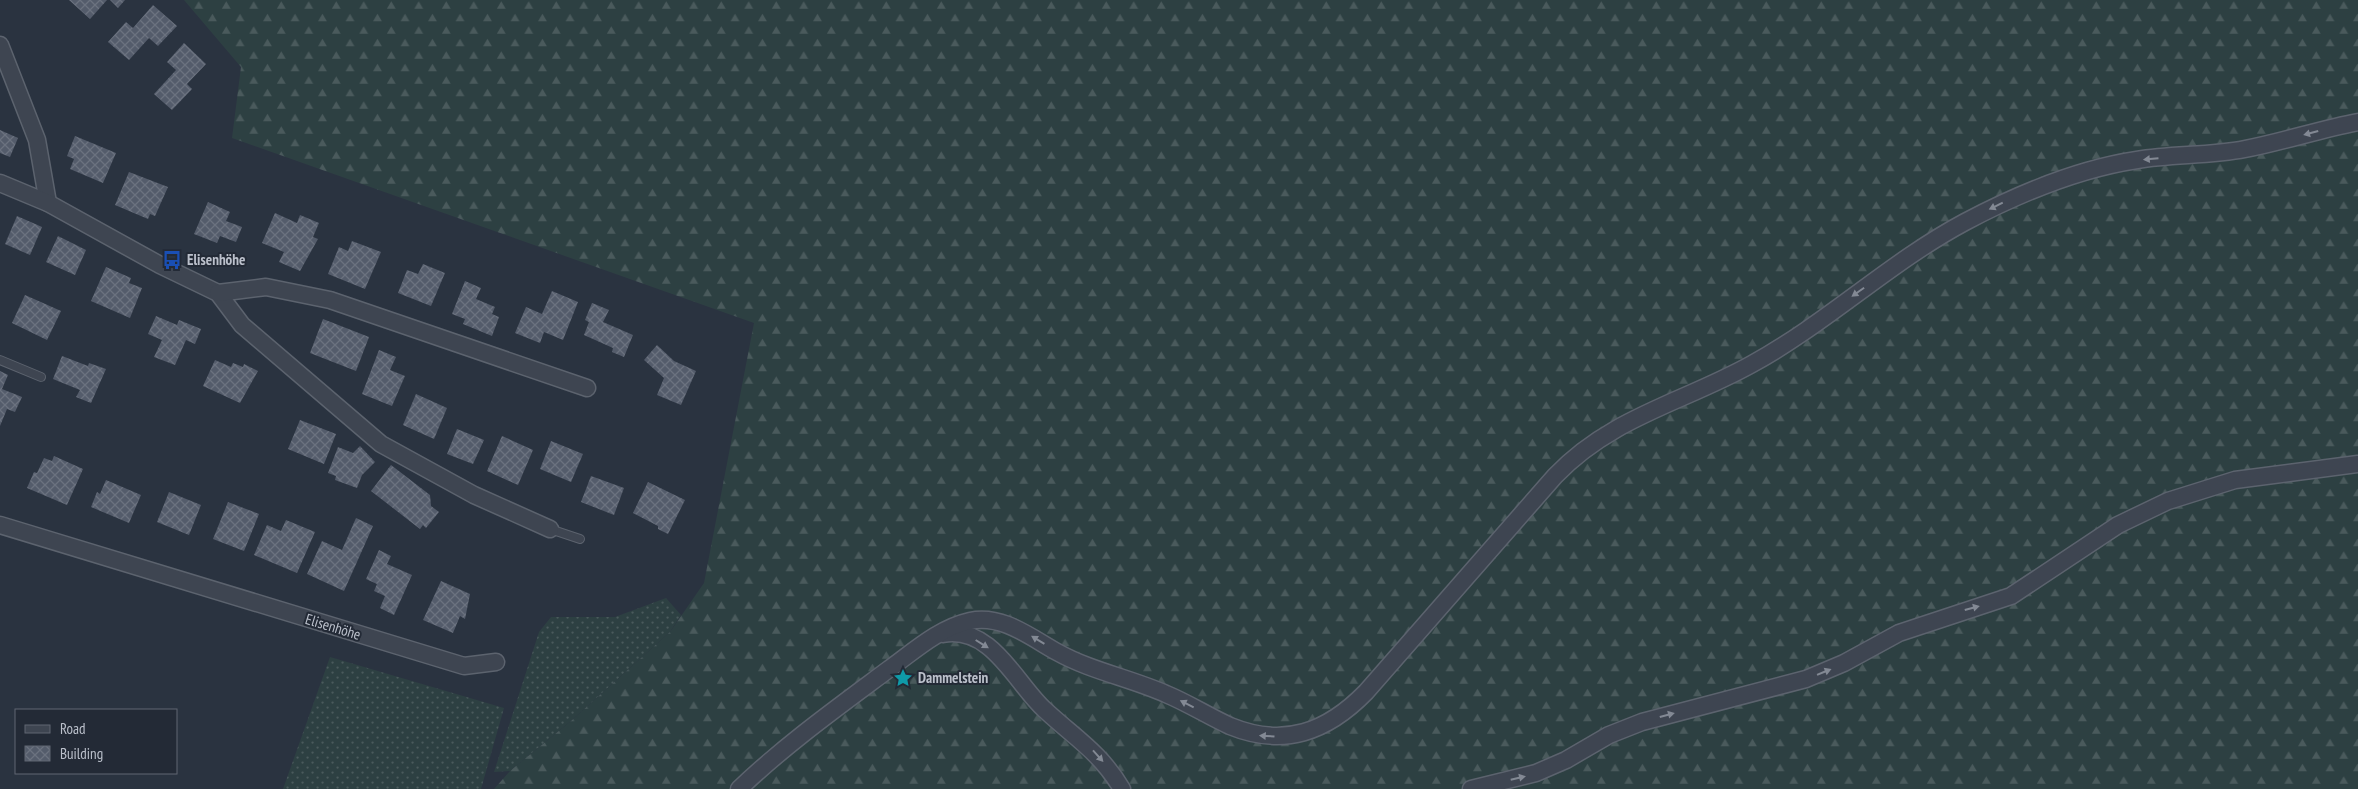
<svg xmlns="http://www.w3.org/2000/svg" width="2358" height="789" viewBox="0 0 2358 789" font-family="'PT Sans Narrow',sans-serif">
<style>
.grass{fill:url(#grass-dots)}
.forest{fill:url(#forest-firs)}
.building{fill:url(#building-cross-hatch)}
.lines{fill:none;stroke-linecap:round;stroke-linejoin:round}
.lane-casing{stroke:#5c636e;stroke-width:10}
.street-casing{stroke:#5c636e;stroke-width:19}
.lane{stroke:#3e4551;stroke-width:8}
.street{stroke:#3e4551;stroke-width:16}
.oneway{fill:#838994}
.labels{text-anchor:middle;stroke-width:4;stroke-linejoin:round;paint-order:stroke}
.poi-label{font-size:15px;font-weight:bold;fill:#bbc0cb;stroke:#232a36;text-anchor:start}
.street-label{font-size:15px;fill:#bbc0cb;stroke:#232a36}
</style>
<defs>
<pattern id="grass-dots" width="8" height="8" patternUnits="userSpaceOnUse" patternTransform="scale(1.25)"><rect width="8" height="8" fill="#2d4042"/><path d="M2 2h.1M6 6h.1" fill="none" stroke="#4a5a5c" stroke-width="1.8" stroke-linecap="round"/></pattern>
<pattern id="forest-firs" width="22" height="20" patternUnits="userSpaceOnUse" patternTransform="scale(1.25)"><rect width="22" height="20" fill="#2d4042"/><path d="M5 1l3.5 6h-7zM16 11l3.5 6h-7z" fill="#4a5a5c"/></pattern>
<pattern id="building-cross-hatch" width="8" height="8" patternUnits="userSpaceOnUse" patternTransform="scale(1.25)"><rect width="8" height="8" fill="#545c6b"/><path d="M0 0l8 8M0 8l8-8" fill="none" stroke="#6b727f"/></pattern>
</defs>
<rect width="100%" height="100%" fill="#2a3340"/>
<g class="grass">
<polygon points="666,598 681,615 670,632 571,721 510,771 494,772 539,632 551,617 615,617"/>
<polygon points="330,657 504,708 481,789 283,789"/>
</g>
<polygon class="forest" points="184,0 2358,0 2358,789 494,789 510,771 571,721 670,632 704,583 754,323 232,138 241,67"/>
<g class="building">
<polygon points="69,0 107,0 90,19"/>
<polygon points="110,0 125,0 118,8"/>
<polygon points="153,5 177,26 158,46 149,38 129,60 108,42 126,22 133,28"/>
<polygon points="184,43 206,64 187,84 192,89 172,110 154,94 176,70 167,62"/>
<polygon points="0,130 18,138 10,157 0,153"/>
<polygon points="75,136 116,153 103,183 70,169 74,159 67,156"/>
<polygon points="129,172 168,187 155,216 150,214 148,219 115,205"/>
<polygon points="208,202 230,212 226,221 242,227 236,242 220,236 217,243 194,234"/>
<polygon points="275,213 297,223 300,215 319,223 313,237 318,239 300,271 279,262 284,252 262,243"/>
<polygon points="17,216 42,227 30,255 5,244"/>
<polygon points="58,236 86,250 75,275 46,262"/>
<polygon points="352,241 381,252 365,289 328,274 339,247 348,251"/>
<polygon points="423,264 445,273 431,306 398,293 407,270 418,274"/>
<polygon points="106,267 131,278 129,283 142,288 130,318 91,301"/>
<polygon points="465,281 481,288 476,299 495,307 492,314 499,317 492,336 463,324 465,319 452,314"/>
<polygon points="552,291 578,302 563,340 544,332 540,343 515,333 526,307 542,314"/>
<polygon points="25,295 61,311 47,340 12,323"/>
<polygon points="592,303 609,310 603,322 633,335 624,357 612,352 613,348 584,335 589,322 585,320"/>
<polygon points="156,316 177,325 179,320 201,329 195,344 186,340 175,365 154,357 162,340 148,334"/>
<polygon points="323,319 369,337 356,371 310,353"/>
<polygon points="657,345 674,361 696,371 681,405 657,395 664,378 644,360"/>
<polygon points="379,350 396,357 390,370 405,376 392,406 362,394"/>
<polygon points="62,356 88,366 89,363 106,369 91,403 76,397 80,390 53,379"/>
<polygon points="215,360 231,367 233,363 243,367 244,364 258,371 240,403 203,386"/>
<polygon points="0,371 8,375 2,389 22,397 15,412 7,409 0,426"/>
<polygon points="416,394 447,408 434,439 403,425"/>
<polygon points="300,420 336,434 324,464 288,449"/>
<polygon points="457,429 484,440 473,464 447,454"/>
<polygon points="502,436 533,450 518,485 487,471"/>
<polygon points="551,441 583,454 571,482 540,469"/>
<polygon points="360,446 375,462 362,475 357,488 335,480 336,476 328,473 338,447 353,453"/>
<polygon points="54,456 83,469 67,505 27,488 34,472 37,473 44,458 52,461"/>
<polygon points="391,465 430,495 431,506 439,512 426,528 423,525 420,529 371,491"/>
<polygon points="591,476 624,488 614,515 581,502"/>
<polygon points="106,480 141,495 129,523 91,507 97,492 100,494"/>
<polygon points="648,482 685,500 668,534 658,529 658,526 633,513"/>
<polygon points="169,492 201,505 189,535 157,522"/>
<polygon points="228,502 259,514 244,551 213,539"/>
<polygon points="356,518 373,526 344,591 307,574 322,541 342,550"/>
<polygon points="286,520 315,532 297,573 254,555 267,525 281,531"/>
<polygon points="379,550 391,556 387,564 412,575 394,615 380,608 385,596 374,591 377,584 366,579"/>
<polygon points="441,581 470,594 465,619 460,616 453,633 423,620"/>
</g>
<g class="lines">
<g class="lane-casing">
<g id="lane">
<polyline points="0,360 41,377"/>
<polyline points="550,529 580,539"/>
</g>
</g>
<g class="street-casing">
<g id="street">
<polyline points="0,45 37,140 48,203"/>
<polyline points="0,183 48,203 160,265 218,293 242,325 381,444 474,495 550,529"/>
<polyline points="218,293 266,287 330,300 587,388"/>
<polyline points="0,525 464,666 496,662"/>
<path d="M 943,634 C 992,625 1016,684 1045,710 C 1075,738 1100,752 1122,789"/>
<path d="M 739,789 C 785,745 838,707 889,669 C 914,651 939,628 970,621 C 1002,614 1030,637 1057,652 C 1091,671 1130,678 1166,694 C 1188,703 1208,716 1230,726 C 1284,748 1327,732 1366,692 L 1555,476 C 1611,417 1684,402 1752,364 C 1827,323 1890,262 1965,222 C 2018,194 2077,169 2137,160 C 2173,154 2209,156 2245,149 C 2283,142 2320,129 2358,122"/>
<polyline points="1471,789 1536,773 1566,760 1609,735 1642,722 1806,679 1844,663 1899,633 2011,596 2118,525 2168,501 2235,480 2358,464"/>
</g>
</g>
<use href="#lane" class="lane"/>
<use href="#street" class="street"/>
</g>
<defs><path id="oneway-solid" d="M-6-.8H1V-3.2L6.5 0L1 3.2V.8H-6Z" transform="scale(1.25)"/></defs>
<g class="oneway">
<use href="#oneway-solid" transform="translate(2311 133) rotate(165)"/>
<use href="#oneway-solid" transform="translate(2151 159) rotate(175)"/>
<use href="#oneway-solid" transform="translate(1996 206) rotate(154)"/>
<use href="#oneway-solid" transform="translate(1858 292) rotate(145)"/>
<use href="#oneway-solid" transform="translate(1972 608) rotate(-15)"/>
<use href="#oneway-solid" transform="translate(1038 640) rotate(-149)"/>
<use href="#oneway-solid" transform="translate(982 644) rotate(32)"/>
<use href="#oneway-solid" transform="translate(1824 672) rotate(-22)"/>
<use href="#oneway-solid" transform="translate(1187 704) rotate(-153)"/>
<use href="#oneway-solid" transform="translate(1667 715) rotate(-15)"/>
<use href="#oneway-solid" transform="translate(1267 736) rotate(-176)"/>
<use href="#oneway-solid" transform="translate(1098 756) rotate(48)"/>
<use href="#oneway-solid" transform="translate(1518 778) rotate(-13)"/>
</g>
<defs>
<g id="bus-bare" transform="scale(1.5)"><path d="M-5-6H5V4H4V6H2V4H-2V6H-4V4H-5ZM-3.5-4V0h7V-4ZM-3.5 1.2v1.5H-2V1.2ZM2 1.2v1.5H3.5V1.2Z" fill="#1a4fb4" stroke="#232a36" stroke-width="2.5" paint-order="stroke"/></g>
<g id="sight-bare" transform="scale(1.5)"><path d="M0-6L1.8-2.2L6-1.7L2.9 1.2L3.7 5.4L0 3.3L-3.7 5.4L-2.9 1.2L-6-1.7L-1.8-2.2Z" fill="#0f9aa8" stroke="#232a36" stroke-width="2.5" paint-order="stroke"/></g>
</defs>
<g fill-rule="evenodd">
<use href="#bus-bare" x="172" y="260"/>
<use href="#sight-bare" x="903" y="678"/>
</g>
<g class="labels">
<g class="poi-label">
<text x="187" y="265">Elisenhöhe</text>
<text x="918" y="683">Dammelstein</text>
</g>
<g class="street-label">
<text transform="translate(333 627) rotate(17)" y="5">Elisenhöhe</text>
</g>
</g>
<rect x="15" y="709" width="162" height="65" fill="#232a36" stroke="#606672"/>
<rect x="25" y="725" width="25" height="8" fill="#3e4551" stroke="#606672"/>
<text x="60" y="734" font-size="15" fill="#bbc0cb">Road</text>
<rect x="25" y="746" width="25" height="15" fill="url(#building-cross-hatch)" stroke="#606672"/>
<text x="60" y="759" font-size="15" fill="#bbc0cb">Building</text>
</svg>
